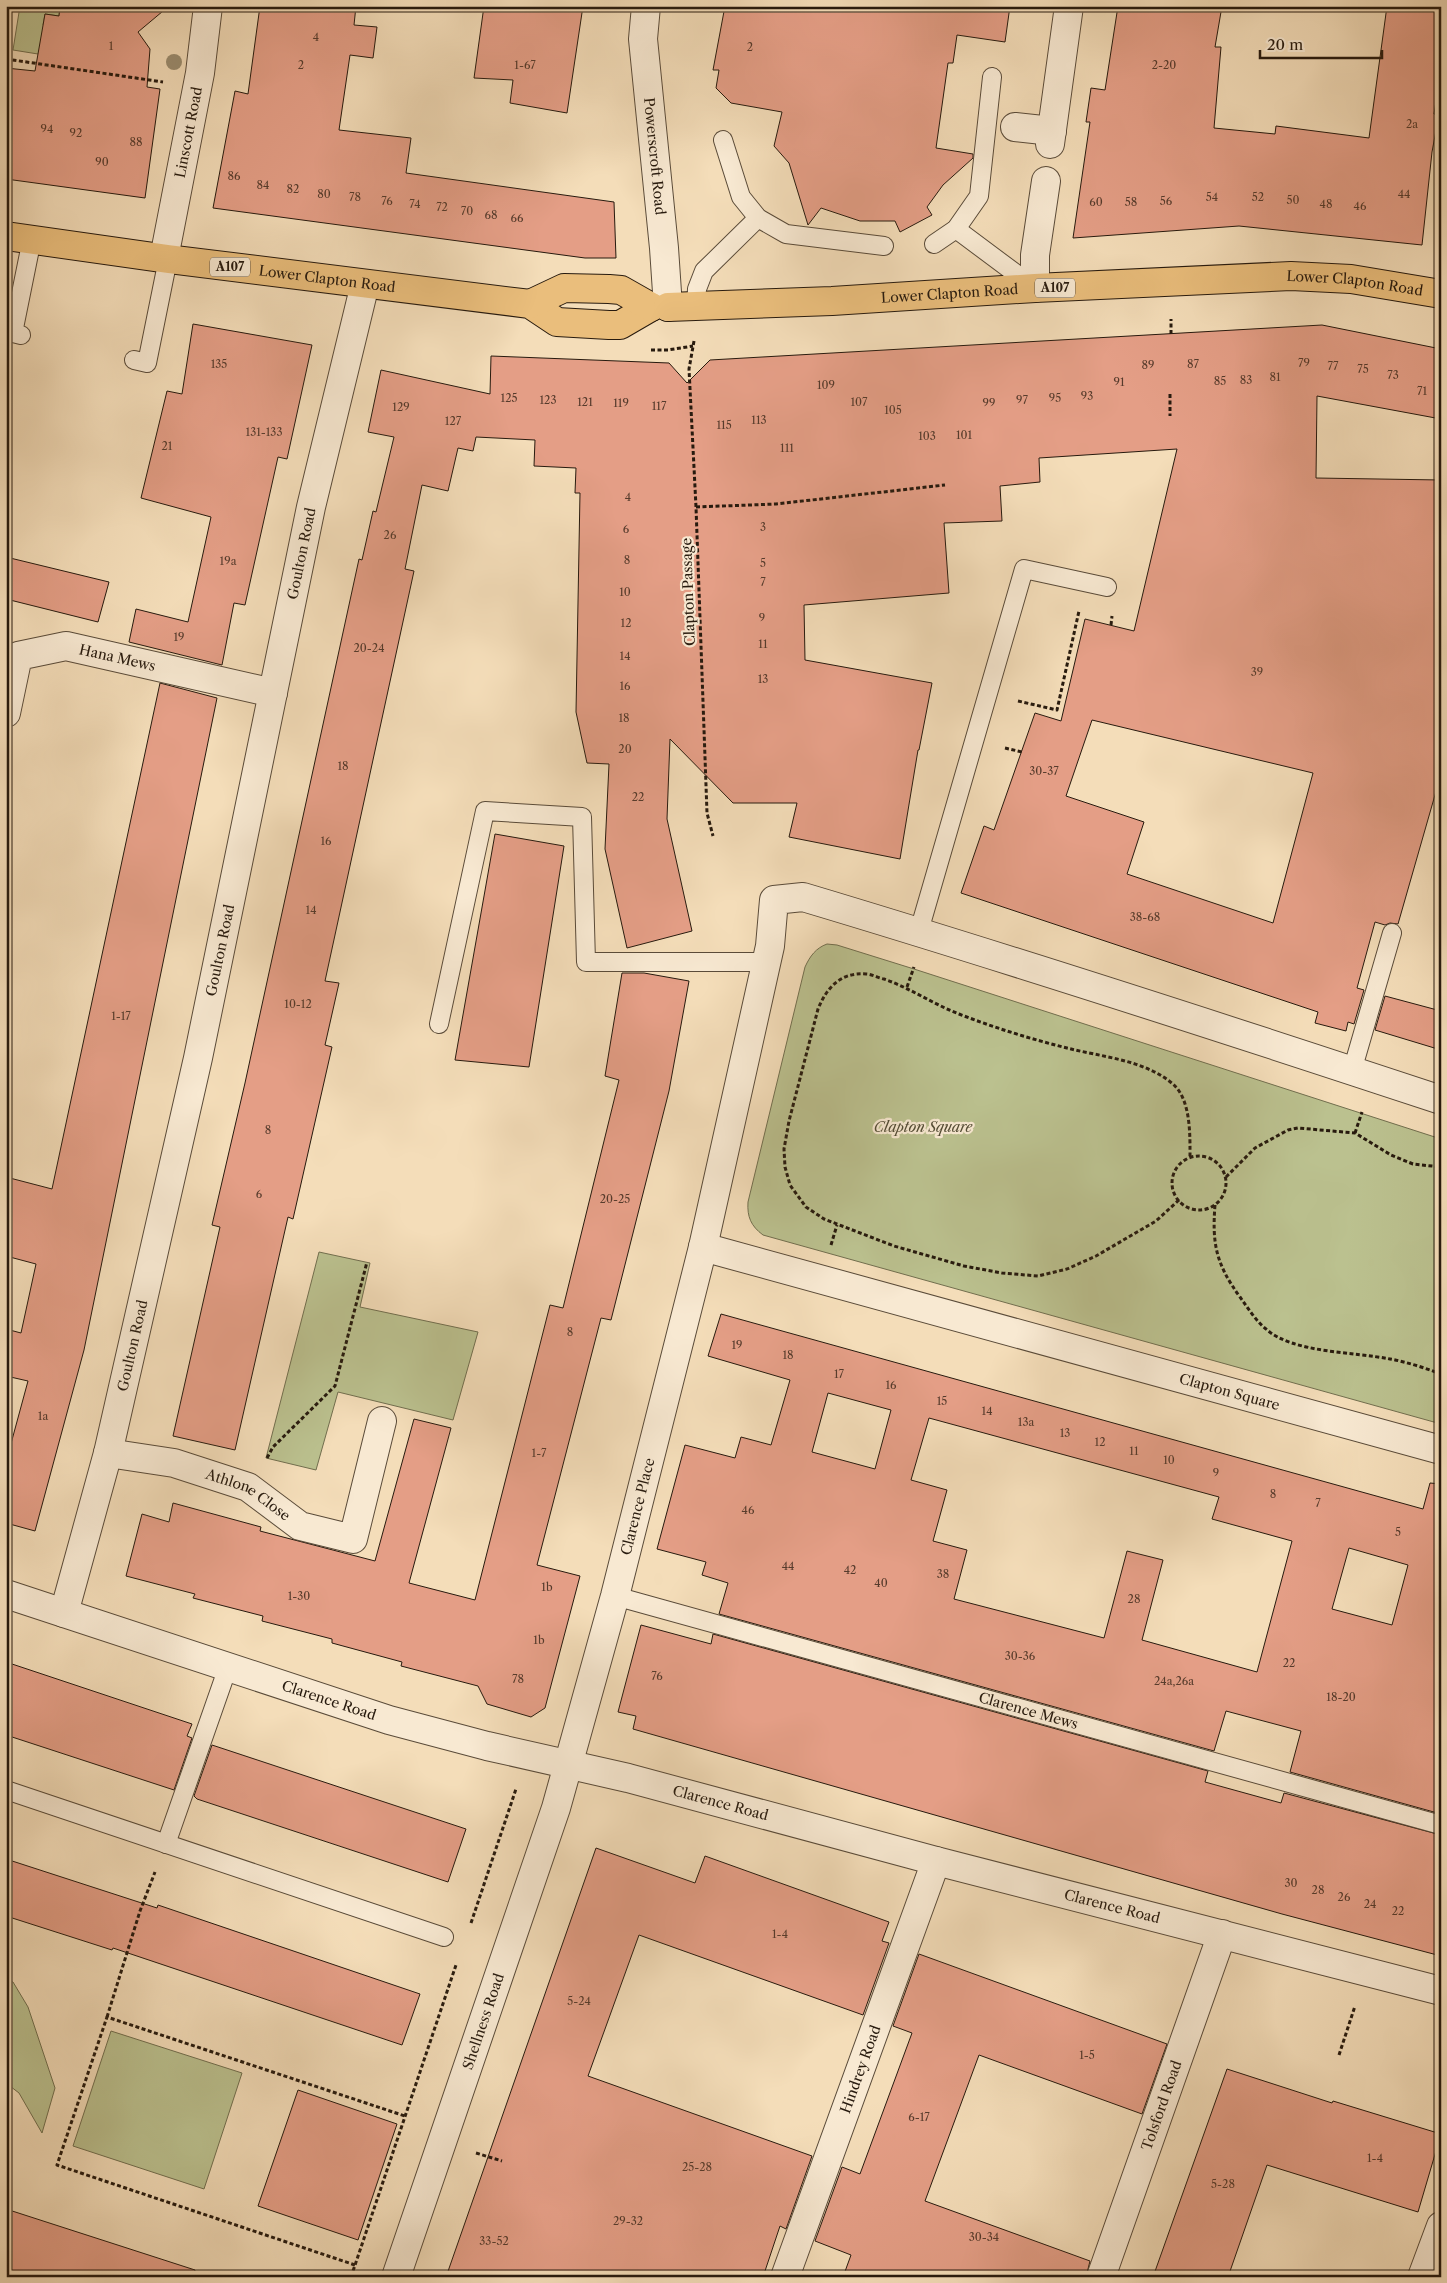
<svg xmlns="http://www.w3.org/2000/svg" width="1447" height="2283" viewBox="0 0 1447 2283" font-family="'Libre Caslon Text',serif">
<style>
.green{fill:#bbc18f;stroke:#716e4e}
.building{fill:#e49e86;stroke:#271a0e;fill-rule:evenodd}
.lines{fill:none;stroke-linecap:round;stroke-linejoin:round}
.service-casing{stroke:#5a4b39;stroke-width:20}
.minor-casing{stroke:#5a4b39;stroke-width:30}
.tertiary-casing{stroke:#5a4b39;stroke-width:30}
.trunk-casing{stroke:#271a0e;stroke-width:30}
.path{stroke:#271a0e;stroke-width:3;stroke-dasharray:4 2.5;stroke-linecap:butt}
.service{stroke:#f8e9d2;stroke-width:18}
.minor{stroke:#f8e9d2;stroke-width:28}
.tertiary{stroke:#f8e9d2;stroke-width:28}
.trunk{stroke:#eabe7c;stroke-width:28}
.tree{fill:#9b8d70}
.labels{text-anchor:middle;stroke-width:4.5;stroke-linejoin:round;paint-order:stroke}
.number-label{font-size:11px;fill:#563b2c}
.shield{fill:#f8e9d2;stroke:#665849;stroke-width:1}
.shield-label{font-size:12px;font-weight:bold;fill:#271a0e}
.street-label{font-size:14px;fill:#271a0e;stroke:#f8e9d2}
.park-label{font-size:14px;font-style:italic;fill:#534c35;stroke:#f8e9d2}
</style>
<rect width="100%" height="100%" fill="#f4ddb9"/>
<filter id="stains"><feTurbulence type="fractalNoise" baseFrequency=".004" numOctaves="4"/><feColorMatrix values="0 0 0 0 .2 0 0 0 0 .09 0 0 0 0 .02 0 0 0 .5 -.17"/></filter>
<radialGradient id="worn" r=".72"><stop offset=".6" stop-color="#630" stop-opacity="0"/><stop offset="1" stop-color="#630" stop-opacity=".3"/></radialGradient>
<g class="green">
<polygon points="20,6 60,6 59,16 45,14 43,25 94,63 13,50"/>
<path d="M 827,944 L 837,945 L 914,969 L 1441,1139 L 1441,1424 L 763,1235 C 751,1226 747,1217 748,1202 L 805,967 C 810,956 816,948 827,944 Z"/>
<polygon points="319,1252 370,1263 360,1307 478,1332 453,1420 338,1392 316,1470 266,1458"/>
<polygon points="6,1979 13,1982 28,2007 55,2088 42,2133 19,2093 6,2083"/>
<polygon points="111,2031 242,2073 204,2189 73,2146"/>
</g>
<g class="building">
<polygon points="60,6 169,6 138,32 150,49 147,87 160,89 145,198 6,179 6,68 35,71 45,14 59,16"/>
<polygon points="260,6 356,6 354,25 377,27 373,58 350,55 339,130 411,138 406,173 614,202 616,258 585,258 213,208 235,91 248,94"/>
<polygon points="484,6 583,6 567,113 510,103 513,80 474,78"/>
<polygon points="725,6 1010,6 1005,42 957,35 953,63 948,63 936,148 973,154 973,158 943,185 927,207 932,215 900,232 895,221 860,221 821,208 808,225 789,163 774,146 782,112 731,103 716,88 719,70 713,70"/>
<polygon points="1118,6 1222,6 1215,47 1221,47 1214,128 1275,134 1276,126 1369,138 1387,6 1441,6 1441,69 1434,114 1439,114 1432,152 1422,245 1239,226 1073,238 1090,122 1086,122 1091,88 1105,90"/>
<polygon points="193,324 312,345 287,459 278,457 245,605 234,603 222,665 129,642 136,609 188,622 211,517 141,498 167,391 182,394"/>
<path d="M 1322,325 L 1441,349 L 1441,419 L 1317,396 L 1316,478 L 1441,480 L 1441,774 L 1398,924 L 1390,923 L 1385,925 L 1375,922 L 1357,988 L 1364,990 L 1354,1024 L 1348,1022 L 1346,1031 L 1315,1023 L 1318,1012 L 961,893 L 984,826 L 994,830 L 1035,713 L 1061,721 L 1085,619 L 1134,631 L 1177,449 L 1039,458 L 1040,482 L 1000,486 L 1002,521 L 944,523 L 949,593 L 804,605 L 805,660 L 932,683 L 919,750 L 918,750 L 900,859 L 789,837 L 797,803 L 733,803 L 670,739 L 667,819 L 692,931 L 627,948 L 605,849 L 609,764 L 587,763 L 576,712 L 580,493 L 575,493 L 576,468 L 534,466 L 535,440 L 476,437 L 473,451 L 458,448 L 448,491 L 422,485 L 405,569 L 414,571 L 325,981 L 339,983 L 325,1045 L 332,1047 L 293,1219 L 288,1217 L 235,1450 L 173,1436 L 220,1227 L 212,1225 L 245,1083 L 359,559 L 362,560 L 373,511 L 376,512 L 394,437 L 368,432 L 381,370 L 490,394 L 491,356 L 669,363 L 687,383 L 710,360 ZM 1092,720 L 1313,773 L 1273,923 L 1127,874 L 1144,822 L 1066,796 Z"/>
<polygon points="6,557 109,582 98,622 6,599"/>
<polygon points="160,683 217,698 84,1350 35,1531 6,1523 6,1462 28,1381 6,1376 6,1329 21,1333 36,1264 6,1256 6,1177 52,1189"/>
<polygon points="495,834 564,846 529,1067 455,1060"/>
<polygon points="622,973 644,973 689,981 669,1091 611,1320 601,1318 537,1565 580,1576 545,1708 531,1717 487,1704 478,1686 401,1666 402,1662 332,1643 332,1639 262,1621 263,1616 193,1598 195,1594 126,1576 142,1514 169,1522 173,1503 261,1527 260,1531 375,1561 414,1419 451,1428 409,1583 475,1600 550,1305 563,1308 619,1080 605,1076"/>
<polygon points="1385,996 1441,1011 1441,1050 1375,1030"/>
<path d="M 721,1314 L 1423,1509 L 1430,1483 L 1441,1484 L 1441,1814 L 1290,1772 L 1301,1731 L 1226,1711 L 1214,1751 L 719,1614 L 728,1583 L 702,1575 L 706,1562 L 657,1549 L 685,1445 L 735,1458 L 741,1437 L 771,1445 L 790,1380 L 708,1356 ZM 828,1393 L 891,1410 L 875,1469 L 812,1452 ZM 929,1418 L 1219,1497 L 1212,1519 L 1292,1541 L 1257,1672 L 1142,1640 L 1163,1560 L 1127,1551 L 1104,1638 L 954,1599 L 967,1550 L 933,1541 L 947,1490 L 911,1480 ZM 1349,1548 L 1408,1565 L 1392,1625 L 1332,1609 Z"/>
<polygon points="641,1625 711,1644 713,1634 1208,1771 1205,1782 1281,1803 1284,1793 1441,1835 1441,1956 1282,1914 633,1729 636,1716 618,1712"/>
<polygon points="6,1662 192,1724 187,1736 192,1738 174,1790 6,1735"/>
<polygon points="212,1745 466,1829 448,1882 197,1799 194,1796"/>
<polygon points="596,1848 695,1883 705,1856 889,1922 882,1941 889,1943 863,2015 639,1935 588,2076 812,2156 786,2229 780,2226 763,2277 446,2277"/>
<polygon points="6,1859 157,1908 158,1905 420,1994 402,2045 113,1948 112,1950 6,1916"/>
<polygon points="919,1954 1167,2044 1142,2114 979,2055 925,2201 1090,2261 1086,2277 843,2277 851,2255 815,2241 842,2167 860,2174 912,2033 893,2026"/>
<polygon points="1227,2069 1332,2103 1333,2101 1441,2134 1418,2212 1267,2165 1228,2277 1153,2277"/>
<polygon points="298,2090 397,2124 358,2240 258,2206"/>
<polygon points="6,2209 195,2270 194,2277 6,2277"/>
</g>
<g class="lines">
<g class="service-casing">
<g id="service">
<polyline points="723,140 741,197 758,218 786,234 884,246"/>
<polyline points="956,229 1035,288"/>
<polyline points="934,244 956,229 979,196 992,77"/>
<polyline points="696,306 697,289 704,271 758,218"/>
<polyline points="21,335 13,333 32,239"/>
<polyline points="134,360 147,363 168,259"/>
<polyline points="919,931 1024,569 1107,587"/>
<polyline points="439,1024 485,811 582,817 586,962 766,962"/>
<polyline points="1352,1071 1392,933"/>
<path id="s1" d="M 615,1596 L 1441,1825"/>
<polyline points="6,1790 444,1937"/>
<polyline points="166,1844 228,1667"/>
</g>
</g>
<g class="minor-casing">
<g id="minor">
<polyline points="1015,127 1052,131"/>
<polyline points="1050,144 1069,6"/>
<path id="s2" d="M 164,258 L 200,73 L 208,6"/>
<polyline points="1035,288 1035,255 1046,181"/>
<path id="s3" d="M 6,713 L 18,656 L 66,646 L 273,693"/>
<path id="s4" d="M 703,1247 L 1441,1450"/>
<path id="s5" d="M 108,1453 L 174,1463 L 248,1487 L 300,1526 L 353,1539 L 382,1421"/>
<path id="s6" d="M 6,1594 L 389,1720 L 487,1746 L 628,1778 L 936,1861 L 1441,1991"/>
<path id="s7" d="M 64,1613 L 108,1453 L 198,1058 L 311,507 L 365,284"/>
<path id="s8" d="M 396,2277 L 556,1808 L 575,1740 L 615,1596 L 703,1247 L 770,946 L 774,900 L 803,897 C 1017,961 1229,1030 1441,1100"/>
<path id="s9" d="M 785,2277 L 936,1861"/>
<path id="s10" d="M 1101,2277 L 1222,1934"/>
<polyline points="1422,2277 1441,2226"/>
</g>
</g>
<g class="tertiary-casing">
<g id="tertiary">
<path id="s11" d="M 646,6 L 643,39 L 664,248 L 668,307"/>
</g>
</g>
<g class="trunk-casing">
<g id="trunk">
<path id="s12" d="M 6,236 L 168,259 L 530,304 L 557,322 L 609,325 L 620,325 L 651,307"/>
<polyline points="530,304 564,288 609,289 621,290 651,307"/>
<path id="s13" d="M 668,307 L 832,301 L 1035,288 L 1291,276 L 1351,279 L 1441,294"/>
</g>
</g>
<g class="path">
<polyline points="6,59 163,82"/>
<polyline points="1171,334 1171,319"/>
<polyline points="694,341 689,369 696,507 707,813 713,836"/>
<polyline points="651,350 668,350 693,346"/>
<polyline points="1170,394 1170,416"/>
<polyline points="696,507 776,504 945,485"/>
<polyline points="1111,625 1112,616"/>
<polyline points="1018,701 1057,710 1079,611"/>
<polyline points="1005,748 1022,752"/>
<polyline points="907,987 914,967"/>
<polyline points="1355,1133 1362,1112"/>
<circle cx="1199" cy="1183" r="27"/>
<polyline points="1226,1177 1255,1148 1288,1130 1298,1128 1355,1133 1391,1155 1413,1164 1441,1167"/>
<path d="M 1179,1200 L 1156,1221 L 1096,1256 L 1067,1269 L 1038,1276 L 1002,1273 L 964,1266 L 894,1246 L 824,1219 L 806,1207 L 790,1185 L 785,1167 L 784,1149 L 789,1121 L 818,1009 C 827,987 841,972 866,974 C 872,974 878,978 884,979 C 910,988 933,1004 959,1014 C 995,1028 1031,1039 1067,1048 C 1102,1057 1146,1060 1174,1085 C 1191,1101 1190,1136 1190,1157"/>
<path d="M 1215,1205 C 1212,1244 1216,1264 1240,1297 C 1248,1308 1255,1320 1266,1329 C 1292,1353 1355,1352 1390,1359 C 1407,1362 1425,1368 1441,1374"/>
<polyline points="831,1245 837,1225"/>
<polyline points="267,1458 273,1447 335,1386 367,1262"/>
<polyline points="471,1923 516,1789"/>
<polyline points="107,2017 140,1911 155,1872"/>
<polyline points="1339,2055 1355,2006"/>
<polyline points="476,2153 502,2161"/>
<polyline points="355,2265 57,2165 107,2017 405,2116"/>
<polyline points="351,2277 456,1965"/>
</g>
<use href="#service" class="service"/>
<use href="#minor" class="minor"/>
<use href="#tertiary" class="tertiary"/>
<use href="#trunk" class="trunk"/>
</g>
<circle class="tree" cx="174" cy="62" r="8"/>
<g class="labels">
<g class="number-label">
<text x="316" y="41">4</text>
<text x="111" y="50">1</text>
<text x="750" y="51">2</text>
<text x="301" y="69">2</text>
<text x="525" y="69">1-67</text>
<text x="1164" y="69">2-20</text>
<text x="1412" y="128">2a</text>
<text x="47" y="133">94</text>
<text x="76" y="137">92</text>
<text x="136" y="146">88</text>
<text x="102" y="166">90</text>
<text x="234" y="180">86</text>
<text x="263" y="189">84</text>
<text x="293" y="193">82</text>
<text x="324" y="198">80</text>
<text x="1404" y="198">44</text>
<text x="355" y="201">78</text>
<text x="1212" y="201">54</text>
<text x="1258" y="201">52</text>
<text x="1293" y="204">50</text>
<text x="387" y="205">76</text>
<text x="1166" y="205">56</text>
<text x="1096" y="206">60</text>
<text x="1131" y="206">58</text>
<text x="415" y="208">74</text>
<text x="1326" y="208">48</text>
<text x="1360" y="210">46</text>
<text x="442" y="211">72</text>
<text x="467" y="215">70</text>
<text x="491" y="219">68</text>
<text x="517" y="222">66</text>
<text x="1304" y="367">79</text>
<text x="219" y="368">135</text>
<text x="1193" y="368">87</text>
<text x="1148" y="369">89</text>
<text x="1333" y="370">77</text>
<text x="1363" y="373">75</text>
<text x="1393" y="379">73</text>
<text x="1275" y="381">81</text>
<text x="1246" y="384">83</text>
<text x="1220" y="385">85</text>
<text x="1119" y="386">91</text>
<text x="826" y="389">109</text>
<text x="1422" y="395">71</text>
<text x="1087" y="400">93</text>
<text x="509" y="402">125</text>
<text x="1055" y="402">95</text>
<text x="548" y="404">123</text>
<text x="1022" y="404">97</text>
<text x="585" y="406">121</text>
<text x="859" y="406">107</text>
<text x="621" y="407">119</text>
<text x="989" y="407">99</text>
<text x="659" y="410">117</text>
<text x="401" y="411">129</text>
<text x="893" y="414">105</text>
<text x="759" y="424">113</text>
<text x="453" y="425">127</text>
<text x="724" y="429">115</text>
<text x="264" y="436">131-133</text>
<text x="964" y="439">101</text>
<text x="927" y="440">103</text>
<text x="167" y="450">21</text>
<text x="787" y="452">111</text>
<text x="628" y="501">4</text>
<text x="763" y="531">3</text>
<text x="626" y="533">6</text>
<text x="390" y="539">26</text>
<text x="627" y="564">8</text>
<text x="228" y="565">19a</text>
<text x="763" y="567">5</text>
<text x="763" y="586">7</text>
<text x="625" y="596">10</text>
<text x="762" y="622">9</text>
<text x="626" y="627">12</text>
<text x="179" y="641">19</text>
<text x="763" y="648">11</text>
<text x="369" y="652">20-24</text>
<text x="625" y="660">14</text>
<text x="1257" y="676">39</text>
<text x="763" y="683">13</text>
<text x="625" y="690">16</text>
<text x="624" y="722">18</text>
<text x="625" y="753">20</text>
<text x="343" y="770">18</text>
<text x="1044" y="775">30-37</text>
<text x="638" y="801">22</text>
<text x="326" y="845">16</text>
<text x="311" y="914">14</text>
<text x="1145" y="921">38-68</text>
<text x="298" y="1008">10-12</text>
<text x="121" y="1020">1-17</text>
<text x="268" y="1134">8</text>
<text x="259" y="1198">6</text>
<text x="615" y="1203">20-25</text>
<text x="570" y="1336">8</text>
<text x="737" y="1349">19</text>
<text x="788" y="1359">18</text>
<text x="839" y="1378">17</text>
<text x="891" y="1389">16</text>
<text x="942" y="1405">15</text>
<text x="987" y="1415">14</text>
<text x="43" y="1420">1a</text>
<text x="1026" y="1426">13a</text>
<text x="1065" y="1437">13</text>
<text x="1100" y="1446">12</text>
<text x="1134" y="1455">11</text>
<text x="539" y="1457">1-7</text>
<text x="1169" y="1464">10</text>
<text x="1216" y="1477">9</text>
<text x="1273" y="1498">8</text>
<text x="1318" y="1507">7</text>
<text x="748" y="1514">46</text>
<text x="1398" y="1536">5</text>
<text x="788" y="1570">44</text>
<text x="850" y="1574">42</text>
<text x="943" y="1578">38</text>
<text x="881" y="1587">40</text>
<text x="547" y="1591">1b</text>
<text x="299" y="1600">1-30</text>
<text x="1134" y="1603">28</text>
<text x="539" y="1644">1b</text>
<text x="1020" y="1660">30-36</text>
<text x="1289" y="1667">22</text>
<text x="657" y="1680">76</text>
<text x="518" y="1683">78</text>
<text x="1174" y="1685">24a,26a</text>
<text x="1341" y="1701">18-20</text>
<text x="1291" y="1887">30</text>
<text x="1318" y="1894">28</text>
<text x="1344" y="1901">26</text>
<text x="1370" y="1908">24</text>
<text x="1398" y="1915">22</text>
<text x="780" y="1938">1-4</text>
<text x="579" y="2005">5-24</text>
<text x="1087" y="2059">1-5</text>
<text x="919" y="2121">6-17</text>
<text x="1375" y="2162">1-4</text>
<text x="697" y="2171">25-28</text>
<text x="1223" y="2188">5-28</text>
<text x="628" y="2225">29-32</text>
<text x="984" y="2241">30-34</text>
<text x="494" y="2245">33-52</text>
</g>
<g class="shield">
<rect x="210" y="257.5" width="40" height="19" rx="4"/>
<rect x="1035" y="278.5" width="40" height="19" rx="4"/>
</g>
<g class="shield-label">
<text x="230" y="271">A107</text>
<text x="1055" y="292">A107</text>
</g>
<g class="street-label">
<text dy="5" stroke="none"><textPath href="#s2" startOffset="128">Linscott Road</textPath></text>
<text dy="5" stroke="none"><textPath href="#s11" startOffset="151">Powerscroft Road</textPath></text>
<text dy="5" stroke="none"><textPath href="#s12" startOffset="324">Lower Clapton Road</textPath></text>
<text dy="5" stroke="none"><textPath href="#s13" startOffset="688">Lower Clapton Road</textPath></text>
<text dy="5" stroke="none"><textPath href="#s13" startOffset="282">Lower Clapton Road</textPath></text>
<text dy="5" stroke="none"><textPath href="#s7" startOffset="1086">Goulton Road</textPath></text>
<text transform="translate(688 592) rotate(-92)" y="5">Clapton Passage</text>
<text dy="5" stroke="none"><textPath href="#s3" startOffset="160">Hana Mews</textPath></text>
<text dy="5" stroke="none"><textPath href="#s7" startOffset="681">Goulton Road</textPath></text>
<text dy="5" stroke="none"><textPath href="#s7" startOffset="276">Goulton Road</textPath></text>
<text dy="5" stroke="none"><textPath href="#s4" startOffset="546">Clapton Square</textPath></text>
<text dy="5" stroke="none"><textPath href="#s5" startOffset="148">Athlone Close</textPath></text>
<text dy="5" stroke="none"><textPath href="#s8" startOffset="808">Clarence Place</textPath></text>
<text dy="5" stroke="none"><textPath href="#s6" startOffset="340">Clarence Road</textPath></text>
<text dy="5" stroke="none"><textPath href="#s1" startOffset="429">Clarence Mews</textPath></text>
<text dy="5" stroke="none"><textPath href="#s6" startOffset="745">Clarence Road</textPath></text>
<text dy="5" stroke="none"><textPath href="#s6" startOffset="1150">Clarence Road</textPath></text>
<text dy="5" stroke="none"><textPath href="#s8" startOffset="270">Shellness Road</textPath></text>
<text dy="5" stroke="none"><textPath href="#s9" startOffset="221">Hindrey Road</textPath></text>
<text dy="5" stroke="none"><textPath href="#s10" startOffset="182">Tolsford Road</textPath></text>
</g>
<g class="park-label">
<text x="923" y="1132">Clapton Square</text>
</g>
</g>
<rect width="1447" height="2283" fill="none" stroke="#f4ddb9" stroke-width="25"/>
<rect x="8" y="8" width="1432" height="2268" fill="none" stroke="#271a0e" stroke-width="2.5"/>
<rect x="12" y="12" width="1422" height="2258" fill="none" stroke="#271a0e"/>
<path d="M1260 50v8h122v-8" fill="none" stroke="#271a0e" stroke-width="2.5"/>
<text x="1267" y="50" font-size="15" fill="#271a0e" stroke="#f8e9d2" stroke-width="4" paint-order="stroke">20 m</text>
<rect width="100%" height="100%" filter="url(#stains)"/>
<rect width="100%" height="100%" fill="url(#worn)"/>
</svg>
